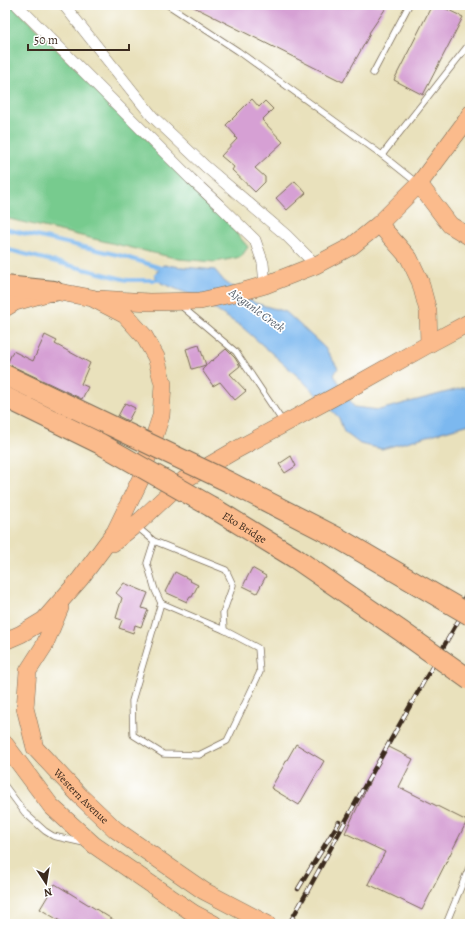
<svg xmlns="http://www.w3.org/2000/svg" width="475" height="929" viewBox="0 0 475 929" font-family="Alegreya,serif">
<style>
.green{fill:#77cb8e;stroke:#597a56}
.water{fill:#7cb8ef;stroke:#5c7186}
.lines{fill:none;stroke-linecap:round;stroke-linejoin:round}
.stream{stroke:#7cb8ef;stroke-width:4}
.building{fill:#d6a0d4}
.service-casing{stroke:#786a55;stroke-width:7}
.minor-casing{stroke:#786a55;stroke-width:12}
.primary-casing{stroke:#786a55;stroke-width:18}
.motorway-casing{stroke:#786a55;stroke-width:22}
.service{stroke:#fff;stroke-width:5.5}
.minor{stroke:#fff;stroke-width:11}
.primary{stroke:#fbbb8c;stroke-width:17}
.motorway{stroke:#fbbb8c;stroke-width:20}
.rail-casing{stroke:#3b2a1e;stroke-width:4.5}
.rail{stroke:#fff;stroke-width:3;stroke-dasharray:9;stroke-linecap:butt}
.motorway-bridge-casing{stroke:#786a55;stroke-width:22;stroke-linecap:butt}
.motorway-bridge{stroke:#fbbb8c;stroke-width:20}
.labels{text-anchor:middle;stroke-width:3.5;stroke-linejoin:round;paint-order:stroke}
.street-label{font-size:11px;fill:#3b2a1e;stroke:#fff}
.water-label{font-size:12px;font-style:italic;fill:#525c67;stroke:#fff}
</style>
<rect width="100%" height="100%" fill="#fff"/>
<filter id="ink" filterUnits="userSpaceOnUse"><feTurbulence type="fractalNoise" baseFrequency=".025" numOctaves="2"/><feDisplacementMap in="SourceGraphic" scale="8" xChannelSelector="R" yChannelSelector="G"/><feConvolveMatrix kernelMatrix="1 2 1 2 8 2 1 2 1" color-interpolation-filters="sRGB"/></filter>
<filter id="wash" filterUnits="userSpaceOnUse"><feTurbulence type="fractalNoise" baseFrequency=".012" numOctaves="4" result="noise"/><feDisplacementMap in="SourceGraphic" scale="16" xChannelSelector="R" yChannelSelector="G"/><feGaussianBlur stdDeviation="0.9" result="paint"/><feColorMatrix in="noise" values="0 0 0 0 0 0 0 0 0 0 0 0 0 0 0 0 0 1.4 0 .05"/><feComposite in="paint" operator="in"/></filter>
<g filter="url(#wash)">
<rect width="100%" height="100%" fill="#e9e1bc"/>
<polygon class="green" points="5,5 12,5 206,198 248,247 241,257 215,262 179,259 5,218"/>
<polygon class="water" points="163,265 215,270 224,281 255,303 286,312 325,348 338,368 334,375 354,407 379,410 470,386 470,424 382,449 360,444 344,432 339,418 302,380 242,327 194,296 161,283 154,275"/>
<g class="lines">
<g class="stream">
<polyline points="5,229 123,256 164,269"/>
<polyline points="5,249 127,280 163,280"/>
</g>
</g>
<g id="blocks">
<g class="building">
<polygon points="190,5 388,5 369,33 370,34 343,82"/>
<polygon points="432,5 438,5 463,17 423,95 394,80"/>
<polygon points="252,99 259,107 265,101 273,109 262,120 283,142 255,168 265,177 265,182 255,192 232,170 234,167 221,156 237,139 235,137 236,136 226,125"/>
<polygon points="295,181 306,193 287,210 276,198"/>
<polygon points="45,335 57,341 55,344 90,363 81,384 88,387 82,399 10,365 7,364 13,351 33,361"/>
<polygon points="199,345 206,365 192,369 186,349"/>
<polygon points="226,349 235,358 240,366 230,374 246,391 235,400 220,382 213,386 202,370 211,360 212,361"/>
<polygon points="125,403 135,408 128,421 118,416"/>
<polygon points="291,456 296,466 285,473 279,464"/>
<polygon points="252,568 266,576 257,593 243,586"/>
<polygon points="175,572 191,580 190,581 198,585 192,597 190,597 187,602 165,592"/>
<polygon points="124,583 148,593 142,608 148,610 141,627 135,625 133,633 119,628 122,620 116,618 122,598 116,593"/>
<polygon points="296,744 324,761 299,805 271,788"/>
<polygon points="387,746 413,759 399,787 467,821 422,910 368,884 385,852 345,833"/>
<polygon points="55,884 120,924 65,924 40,909"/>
</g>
</g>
</g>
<g filter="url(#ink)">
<use href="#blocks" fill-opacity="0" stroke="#786a55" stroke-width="1"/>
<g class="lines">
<g class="service-casing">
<g id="service">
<polyline points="168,5 238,51 382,155"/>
<polyline points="373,73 409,5"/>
<polyline points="417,183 382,155 470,43"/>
<polyline points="180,305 236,352 283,422"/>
<polyline points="136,526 154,541 226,570 233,585 223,613 224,630 258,648 260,672 227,741 199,755 163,754 133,735 132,701 161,603 155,590 147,563 154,541"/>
<polyline points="161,603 224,630"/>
<polyline points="5,786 25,813 45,831 53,836 84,843"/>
<polyline points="446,924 470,865"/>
</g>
</g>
<g class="minor-casing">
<g id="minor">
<polyline points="17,5 191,179 219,205 255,240 263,263 265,285"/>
<polyline points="64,5 152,116 205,166 286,235 316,265"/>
</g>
</g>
<g class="primary-casing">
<g id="primary">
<polyline points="419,184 450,225 470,237"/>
<polyline points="379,224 409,258 420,281 428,311 429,344"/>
<polyline points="99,299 149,302 200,301 244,291 265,285 316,265 352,246 379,224 419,184 466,121 470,114"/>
<polyline points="5,308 15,302 54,291 92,298 125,315 144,336 156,357 163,384 161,416 140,480 115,532 80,579 44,620 21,634 5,641"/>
<polyline points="113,543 141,520 184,480 234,451 358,384 429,344 470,322"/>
<path id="s1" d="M 60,608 L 44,646 L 28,671 L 25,708 L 35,748 L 80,796 L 116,830 L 204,891 L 267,924"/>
<polyline points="5,744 51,806 94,845 193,913 214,924"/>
</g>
</g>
<g class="motorway-casing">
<polyline id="motorway" points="5,286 54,291"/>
</g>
<use href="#service" class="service"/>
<use href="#minor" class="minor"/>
<use href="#primary" class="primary"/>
<use href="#motorway" class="motorway"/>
<g class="rail-casing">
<g id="rail">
<polyline points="460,606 470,588"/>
<polyline points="298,889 339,822"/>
<polyline points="289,924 307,892 363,789 470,600"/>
</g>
</g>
<use href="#rail" class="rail"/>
<g class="motorway-bridge-casing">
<g id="motorway-bridge">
<polyline points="5,375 229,482 338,538 470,615"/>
<path id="s2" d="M 5,397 L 99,443 L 210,506 L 295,558 L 401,631 L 470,680"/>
</g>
</g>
<use href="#motorway-bridge" class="motorway-bridge"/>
</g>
</g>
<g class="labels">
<g class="street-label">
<text dy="4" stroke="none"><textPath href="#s2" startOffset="273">Eko Bridge</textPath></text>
<text dy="4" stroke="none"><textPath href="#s1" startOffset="216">Western Avenue</textPath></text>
</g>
<g class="water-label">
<text transform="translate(257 310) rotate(36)" y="4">Ajegunle Creek</text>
</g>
</g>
<rect width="475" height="929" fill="none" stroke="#fff" stroke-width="20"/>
<g transform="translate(46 883) rotate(168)" stroke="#ffffff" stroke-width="3" paint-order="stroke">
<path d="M0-3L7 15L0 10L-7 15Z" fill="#3b2a1e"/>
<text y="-6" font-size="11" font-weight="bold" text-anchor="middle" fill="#3b2a1e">N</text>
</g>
<path d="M28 44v6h101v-6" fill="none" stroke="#3b2a1e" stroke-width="2"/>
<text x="34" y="44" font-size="12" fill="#3b2a1e" stroke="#ffffff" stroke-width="3" paint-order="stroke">50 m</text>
</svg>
